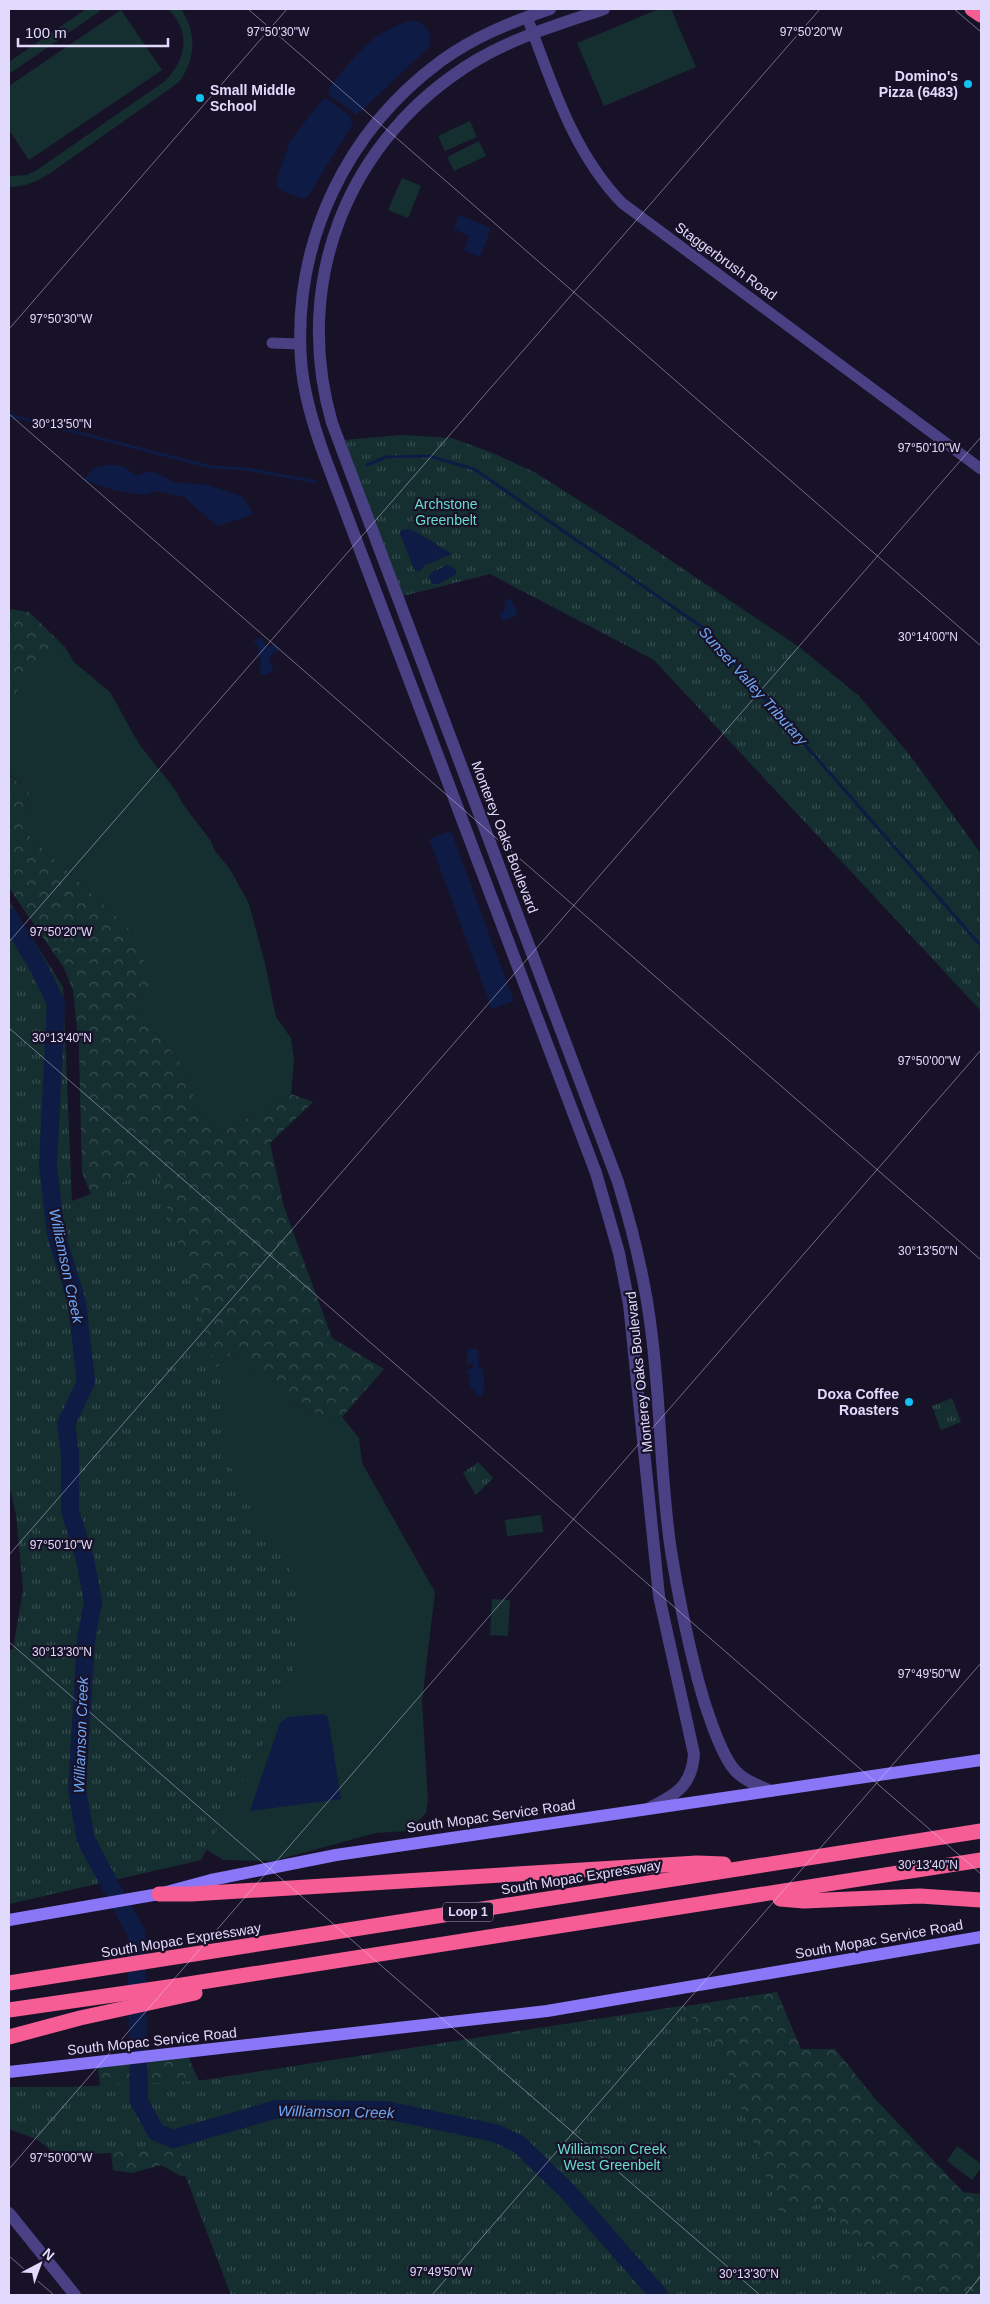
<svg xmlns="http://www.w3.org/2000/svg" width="990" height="2304" viewBox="0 0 990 2304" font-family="Helvetica,sans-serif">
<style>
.grass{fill:#152f31}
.forest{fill:url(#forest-crowns)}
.park{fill:url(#park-tufts)}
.water{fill:#0e1b44}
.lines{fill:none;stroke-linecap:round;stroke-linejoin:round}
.stream{stroke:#0e1b44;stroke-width:3}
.river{stroke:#0e1b44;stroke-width:18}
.minor{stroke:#4a4084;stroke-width:11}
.tertiary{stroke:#4a4084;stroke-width:12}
.secondary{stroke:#8a77f7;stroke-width:12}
.motorway{stroke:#f55d94;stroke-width:15}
.ticks{fill:none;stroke:#e2dafd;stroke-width:1;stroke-opacity:0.45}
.poi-dot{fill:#12c0f1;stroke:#181228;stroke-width:2}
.labels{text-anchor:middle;stroke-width:4.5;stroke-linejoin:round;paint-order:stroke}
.shield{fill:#181228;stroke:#a59ebd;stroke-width:1}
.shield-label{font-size:12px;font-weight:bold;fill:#e2dafd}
.poi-label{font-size:14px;font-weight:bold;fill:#e2dafd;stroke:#181228;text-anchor:end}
.street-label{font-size:14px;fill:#e2dafd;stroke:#181228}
.park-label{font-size:14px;fill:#6adacb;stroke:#181228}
.water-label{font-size:15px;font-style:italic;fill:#6fa8f6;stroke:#181228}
.ticks-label{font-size:12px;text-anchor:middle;fill:#e2dafd;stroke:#181228;stroke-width:4.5;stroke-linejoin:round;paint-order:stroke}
</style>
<defs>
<pattern id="forest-crowns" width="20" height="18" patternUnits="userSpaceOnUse" patternTransform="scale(1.25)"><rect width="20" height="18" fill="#152f31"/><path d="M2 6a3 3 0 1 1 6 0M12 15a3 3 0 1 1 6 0" fill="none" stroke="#374d50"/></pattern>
<pattern id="park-tufts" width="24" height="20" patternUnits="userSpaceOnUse" patternTransform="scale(1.25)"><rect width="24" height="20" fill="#152f31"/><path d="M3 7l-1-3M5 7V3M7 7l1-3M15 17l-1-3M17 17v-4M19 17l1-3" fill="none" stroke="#374d50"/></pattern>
</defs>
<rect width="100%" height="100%" fill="#181228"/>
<g class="grass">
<polygon points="86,9 103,9 9,74 9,62"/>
<path d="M 168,9 L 181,9 C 197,33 196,59 179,82 L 49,174 C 36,182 24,187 9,187 L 9,176 L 27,175 L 37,170 L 165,81 C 186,60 192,32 168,9 Z"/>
<polygon points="659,9 671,9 696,67 604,106 577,43"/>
<polygon points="121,10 162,70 29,160 9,130 9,86"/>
<polygon points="470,121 477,137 445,151 438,136"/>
<polygon points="479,141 486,156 454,171 447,157"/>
<polygon points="402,178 421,186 408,218 388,210"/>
<polygon points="65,647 74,662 110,692 139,744 177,792 182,803 211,841 215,851 230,869 249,904 265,963 276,1017 291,1038 294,1060 291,1094 222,1132 200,1115 182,1064 139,1013 135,999 157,992 129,928 23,830 29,790 9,774 9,696 27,673 30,675"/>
<polygon points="232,1352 284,1399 330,1419 342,1417 359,1438 362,1463 435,1592 422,1701 428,1801 426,1813 408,1831 376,1833 273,1861 223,1860 199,1845 215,1370"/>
<polygon points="541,1515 543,1532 507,1536 505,1520"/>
<polygon points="492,1599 510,1600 508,1636 490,1635"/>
<polygon points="957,2146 981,2164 981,2168 972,2180 947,2161"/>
</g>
<g class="forest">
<polygon points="9,609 29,612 65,647 22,682 9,706"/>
<polygon points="9,775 29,790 23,830 129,928 158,992 135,999 139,1013 182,1064 200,1115 222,1132 291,1094 313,1102 270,1143 284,1207 332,1338 384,1369 342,1417 330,1419 284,1399 232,1352 215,1370 109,1240 82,1172 79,1049 73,990 64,968 9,888"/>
<path d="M 777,1992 L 801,2049 L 835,2049 L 876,2100 L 963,2192 L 981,2194 L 981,2295 L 243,2295 L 200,2176 L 181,2176 L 161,2165 L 132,2173 L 113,2170 C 110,2134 101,2098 97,2062 L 186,2052 L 199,2081 Z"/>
</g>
<g class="park">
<polygon points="400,435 452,438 495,454 536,473 627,531 799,647 859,696 909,754 981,854 981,1011 654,660 490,574 403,596 344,440"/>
<polygon points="9,901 63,987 72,1201 156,1170 222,1387 228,1462 255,1517 284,1556 298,1590 294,1664 279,1712 201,1860 9,1904 9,1650 13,1649 23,1589 16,1515 9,1485"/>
<polygon points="952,1398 961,1422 941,1430 932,1406"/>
<polygon points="478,1462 493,1478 476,1495 463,1473"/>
<polygon points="681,2006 718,2045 781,2217 821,2203 911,2295 231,2295 175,2149 59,2156 36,2139 9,2129 9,2087 69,2087 198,2081"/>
</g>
<g class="water">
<path d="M 414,20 C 427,26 433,31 430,46 L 357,115 L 330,96 L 328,89 C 355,57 370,31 414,20 Z"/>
<polygon points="323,99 327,99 350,116 353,123 309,195 303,199 279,190 276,181 290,141"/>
<polygon points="459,215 491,228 480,257 464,251 469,236 454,229"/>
<polygon points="109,465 122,466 136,475 146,472 154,472 174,482 208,485 242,496 254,514 217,526 184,497 157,491 145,495 117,491 83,480 95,467"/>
<polygon points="408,529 416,532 452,554 425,565 420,571 415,571 400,534 401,530"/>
<polygon points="448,565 456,570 456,574 438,584 432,584 429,577 432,572"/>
<polygon points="511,598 518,615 503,621 499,613 503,612 506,606 504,601"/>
<polygon points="262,638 266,647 276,644 279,651 273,653 269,658 270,663 274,666 269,674 265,675 260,673 259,668 262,664 258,653 259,648 253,640"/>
<polygon points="451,831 514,1001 492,1009 429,839"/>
<path d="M 467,1349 L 478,1349 L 479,1368 L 482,1368 C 483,1378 488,1386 481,1396 L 477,1396 L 474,1390 L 471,1390 L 467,1369 L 473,1369 L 473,1364 L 467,1364 Z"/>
<polygon points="323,1714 328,1717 341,1799 250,1811 280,1723 288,1717"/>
</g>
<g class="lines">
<g class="stream">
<polyline points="9,415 211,467 247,469 316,482"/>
<polyline points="367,465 386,457 429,456 474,469 702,627 981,946"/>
</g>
<polyline class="river" points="9,917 39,968 56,1003 48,1165 56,1234 77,1302 86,1382 66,1424 70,1454 70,1511 85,1559 93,1602 86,1640 77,1790 86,1840 136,1933 139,2101 156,2132 173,2139 277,2109 386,2110 495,2133 519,2144 569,2193 659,2295"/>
<g class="minor">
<path d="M 527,17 C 552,83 572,151 622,203 L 981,469"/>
<polyline points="272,343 300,344"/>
</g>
<g class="tertiary">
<path d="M 550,9 C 511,22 474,37 441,61 C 346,131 293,242 301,360 C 303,392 313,424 324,455 L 596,1173 L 619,1253 L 629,1304 L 659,1596 L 694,1754 C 692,1785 677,1794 651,1807"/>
<path d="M 604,9 C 560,24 515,37 475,61 C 348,138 291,281 332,423 L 618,1182 C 633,1231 645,1279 651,1329 C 661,1403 660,1478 671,1551 C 678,1595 687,1638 698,1680 C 704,1703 719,1750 733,1768 C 742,1780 758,1785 771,1791"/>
<polyline points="9,2213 75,2295"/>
</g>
<g class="secondary">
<polyline points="9,1920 159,1894 211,1880 336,1855 981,1760"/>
<polyline points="9,2072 547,2011 981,1937"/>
</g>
<g class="motorway">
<polyline points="972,9 981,15"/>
<polyline points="159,1894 191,1894 697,1863 724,1864"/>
<polyline points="780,1899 804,1901 920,1896 981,1900"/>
<polyline points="9,1983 981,1831"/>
<polyline points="9,2010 182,1985 981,1860"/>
<polyline points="9,2037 80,2018 195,1993"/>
</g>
</g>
<path class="ticks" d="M 248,9 L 981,646M 954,9 L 981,32M 9,329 L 287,9M 9,414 L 981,1260M 9,942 L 820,9M 9,1028 L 981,1874M 9,1555 L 981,437M 9,1642 L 760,2295M 9,2169 L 981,1050M 9,2256 L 54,2295M 432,2295 L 981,1663M 965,2295 L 981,2276"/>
<g class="poi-dot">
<circle cx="968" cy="84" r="5"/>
<circle cx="200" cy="98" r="5"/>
<circle cx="909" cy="1402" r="5"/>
</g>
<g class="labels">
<rect class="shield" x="443" y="1902.5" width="50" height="19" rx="4"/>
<g class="shield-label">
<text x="468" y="1916">Loop 1</text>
</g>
<g class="poi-label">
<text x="958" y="81">Domino's<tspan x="958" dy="16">Pizza (6483)</tspan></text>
<text x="210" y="95" text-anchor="start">Small Middle<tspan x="210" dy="16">School</tspan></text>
<text x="899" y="1399">Doxa Coffee<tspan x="899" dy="16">Roasters</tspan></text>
</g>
<g class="street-label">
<text transform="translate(726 261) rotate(36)" y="5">Staggerbrush Road</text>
<text transform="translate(505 837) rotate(69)" y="5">Monterey Oaks Boulevard</text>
<text transform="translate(639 1372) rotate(-96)" y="5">Monterey Oaks Boulevard</text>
<text transform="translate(491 1816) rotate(-8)" y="5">South Mopac Service Road</text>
<text transform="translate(581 1877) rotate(-9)" y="5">South Mopac Expressway</text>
<text transform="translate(879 1939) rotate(-10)" y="5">South Mopac Service Road</text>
<text transform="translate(181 1940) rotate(-9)" y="5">South Mopac Expressway</text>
<text transform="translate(152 2041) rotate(-6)" y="5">South Mopac Service Road</text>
</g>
<g class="park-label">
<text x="446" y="509">Archstone<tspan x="446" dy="16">Greenbelt</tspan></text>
<text x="612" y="2154">Williamson Creek<tspan x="612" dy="16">West Greenbelt</tspan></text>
</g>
<g class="water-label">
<text transform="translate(753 686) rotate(48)" y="5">Sunset Valley Tributary</text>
<text transform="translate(66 1266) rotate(78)" y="5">Williamson Creek</text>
<text transform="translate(81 1735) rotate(-88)" y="5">Williamson Creek</text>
<text transform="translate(336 2112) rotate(1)" y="5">Williamson Creek</text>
</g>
</g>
<g class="ticks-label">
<text x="278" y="36">97°50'30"W</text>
<text x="811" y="36">97°50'20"W</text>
<text x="61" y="323">97°50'30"W</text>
<text x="62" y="428">30°13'50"N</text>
<text x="929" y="452">97°50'10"W</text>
<text x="928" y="641">30°14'00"N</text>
<text x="61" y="936">97°50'20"W</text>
<text x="62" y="1042">30°13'40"N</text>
<text x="929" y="1065">97°50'00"W</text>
<text x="928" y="1255">30°13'50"N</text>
<text x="61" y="1549">97°50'10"W</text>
<text x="62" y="1656">30°13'30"N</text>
<text x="929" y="1678">97°49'50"W</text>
<text x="928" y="1869">30°13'40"N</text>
<text x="61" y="2162">97°50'00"W</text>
<text x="441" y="2276">97°49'50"W</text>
<text x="749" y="2278">30°13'30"N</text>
</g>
<rect width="990" height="2304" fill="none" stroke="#e2dafd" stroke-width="20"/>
<g transform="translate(40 2264) rotate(41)" stroke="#181228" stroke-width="4" paint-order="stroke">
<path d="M0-4L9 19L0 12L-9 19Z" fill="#e2dafd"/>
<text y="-8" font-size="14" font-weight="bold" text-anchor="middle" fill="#e2dafd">N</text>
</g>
<path d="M18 38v8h150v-8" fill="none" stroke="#e2dafd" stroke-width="2.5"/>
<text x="25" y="38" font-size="15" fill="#e2dafd" stroke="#181228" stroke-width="4" paint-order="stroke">100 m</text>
</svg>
